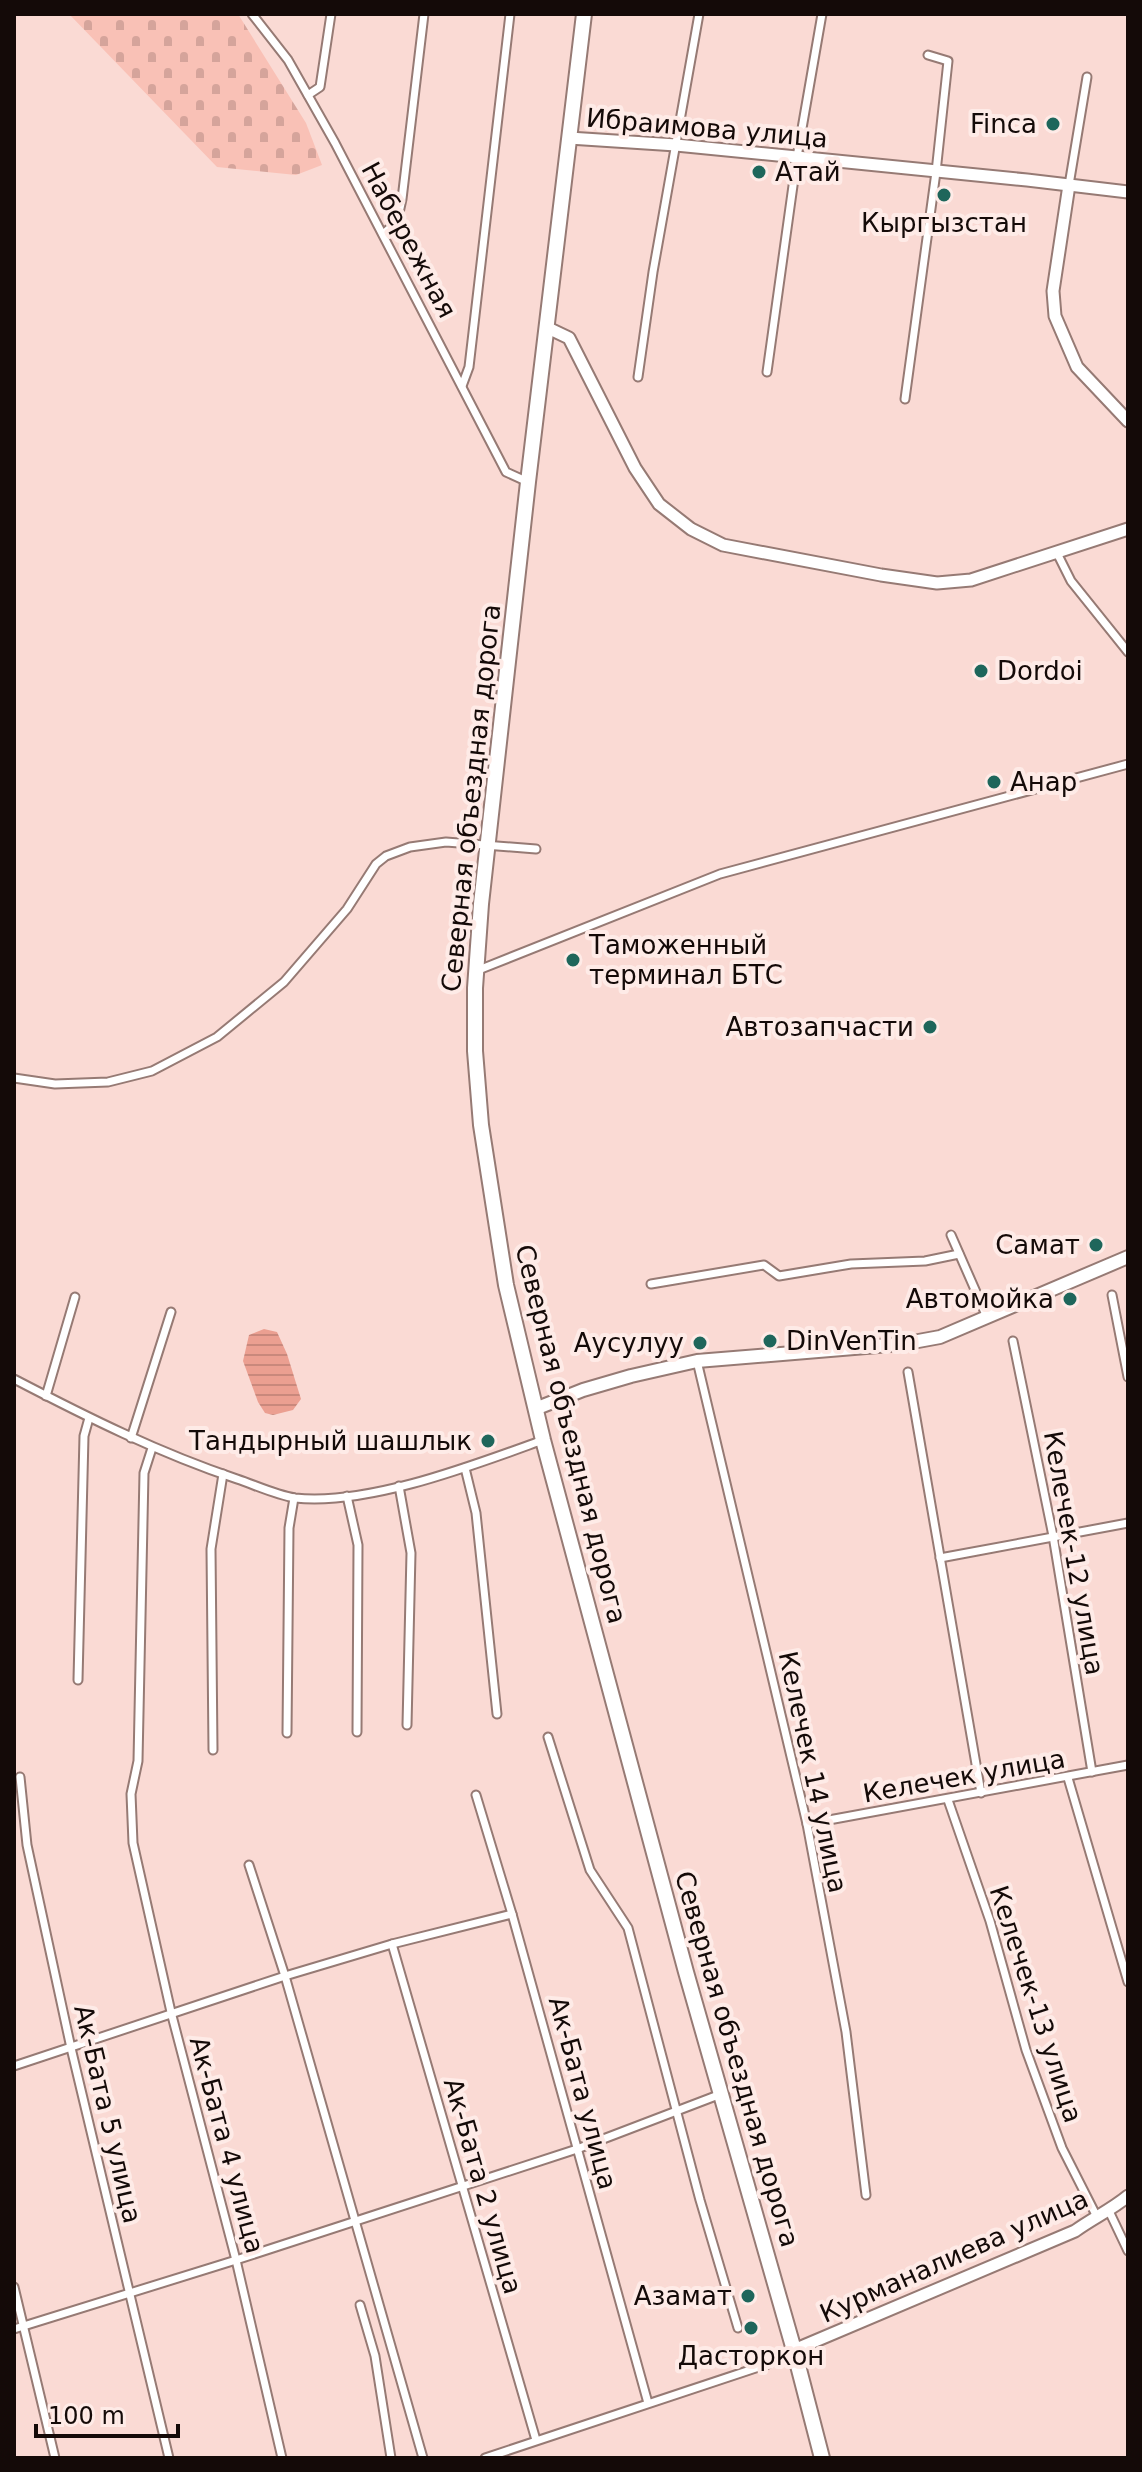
<svg xmlns="http://www.w3.org/2000/svg" width="1142" height="2472" viewBox="0 0 1142 2472" font-family="'DejaVu Sans',sans-serif">
<style>
.cemetery{fill:url(#cemetery-stones)}
.water{fill:url(#water-rules)}
.lines{fill:none;stroke-linecap:round;stroke-linejoin:round}
.street-casing{stroke:#967a74;stroke-width:11}
.secondary-casing{stroke:#967a74;stroke-width:15}
.primary-casing{stroke:#967a74;stroke-width:16}
.highway-casing{stroke:#967a74;stroke-width:18}
.street{stroke:#fff;stroke-width:7}
.secondary{stroke:#fff;stroke-width:11}
.primary{stroke:#fff;stroke-width:12}
.highway{stroke:#fff;stroke-width:14}
.poi-dot{fill:#1e665b;stroke:#feebe7;stroke-width:3}
.labels{text-anchor:middle;stroke-width:8;stroke-linejoin:round;paint-order:stroke}
.poi-label{font-size:26px;fill:#140a08;stroke:#feebe7;text-anchor:end}
.street-label{font-size:26px;fill:#140a08;stroke:#feebe7}
</style>
<defs>
<pattern id="cemetery-stones" width="16" height="16" patternUnits="userSpaceOnUse" patternTransform="scale(2)"><rect width="16" height="16" fill="#f9c1b6"/><path d="M2 7V4a2 2 0 0 1 4 0v3zM10 15v-3a2 2 0 0 1 4 0v3z" fill="#d5a49b"/></pattern>
<pattern id="water-rules" width="6" height="5" patternUnits="userSpaceOnUse" patternTransform="scale(2)"><rect width="6" height="5" fill="#eb9f91"/><path d="M0 2.5h6" fill="none" stroke="#c9887c"/></pattern>
</defs>
<rect width="100%" height="100%" fill="#fadad4"/>
<polygon class="cemetery" points="69,14 238,14 306,123 322,165 296,175 217,167"/>
<polygon class="water" points="264,1329 277,1332 287,1354 301,1399 293,1410 273,1415 265,1413 258,1402 243,1361 249,1335"/>
<g class="lines">
<g class="street-casing">
<g id="street">
<polyline points="252,14 288,60 335,143 506,472 528,482"/>
<polyline points="308,95 320,87 331,14"/>
<polyline points="1069,185 1087,77"/>
<polyline points="383,234 397,222 402,199 424,14"/>
<polyline points="767,372 797,157 822,14"/>
<polyline points="638,377 653,272 699,14"/>
<polyline points="462,386 469,367 510,14"/>
<polyline points="905,399 936,172 948,61 928,55"/>
<polyline points="1057,553 1071,581 1128,652"/>
<polyline points="476,971 720,874 1128,764"/>
<polyline points="14,1078 55,1084 108,1082 152,1071 217,1037 284,982 347,909 376,864 386,856 410,847 446,842 536,849"/>
<polyline points="951,1235 987,1317"/>
<polyline points="651,1284 764,1265 779,1276 851,1264 925,1261 959,1254"/>
<polyline points="1112,1295 1128,1377"/>
<polyline points="1013,1341 1053,1536 1092,1772"/>
<polyline points="697,1361 807,1824 846,2032 866,2195"/>
<polyline points="908,1372 981,1793"/>
<path d="M 14,1379 C 87,1417 159,1453 237,1479 C 255,1485 276,1495 295,1498 C 368,1506 474,1465 543,1440"/>
<polyline points="46,1396 75,1297"/>
<polyline points="131,1438 171,1312"/>
<polyline points="152,1448 144,1473 138,1761 131,1794 133,1843 171,2012 236,2260 282,2458"/>
<polyline points="465,1468 476,1513 497,1714"/>
<polyline points="399,1486 411,1553 407,1725"/>
<polyline points="347,1496 358,1545 357,1732"/>
<polyline points="940,1558 1128,1523"/>
<polyline points="78,1680 84,1436 89,1418"/>
<polyline points="287,1733 289,1528 294,1498"/>
<polyline points="548,1737 590,1870 628,1928 700,2200 738,2328"/>
<polyline points="213,1750 211,1549 223,1474"/>
<polyline points="20,1777 27,1845 71,2048 169,2458"/>
<polyline points="1068,1778 1128,1982"/>
<polyline points="476,1795 512,1914 648,2403"/>
<polyline points="948,1800 990,1921 1026,2050 1062,2148 1096,2215"/>
<polyline points="807,1824 1128,1765"/>
<polyline points="249,1865 285,1976 423,2458"/>
<polyline points="392,1944 536,2440"/>
<polyline points="14,2066 285,1976 392,1944 512,1914"/>
<polyline points="1109,2211 1128,2251"/>
<polyline points="14,2287 55,2458"/>
<polyline points="360,2305 375,2356 391,2458"/>
<polyline points="14,2329 236,2260 577,2149 721,2094"/>
<polyline points="485,2458 768,2364 794,2350"/>
</g>
</g>
<g class="secondary-casing">
<g id="secondary">
<polyline points="569,138 676,145 1027,180 1128,192"/>
<polyline points="1069,185 1053,291 1055,316 1077,367 1128,421"/>
<polyline points="548,328 569,338 635,468 659,504 691,529 723,545 881,575 937,583 971,580 1128,529"/>
<path d="M 794,2350 L 1075,2231 C 1093,2218 1111,2210 1128,2196"/>
</g>
</g>
<g class="primary-casing">
<polyline id="primary" points="535,1409 583,1390 631,1376 697,1361 902,1344 940,1337 1128,1257"/>
</g>
<g class="highway-casing">
<polyline id="highway" points="584,14 528,482 481,904 475,988 475,1051 481,1125 506,1285 543,1440 686,1972 794,2350 822,2458"/>
</g>
<use href="#street" class="street"/>
<use href="#secondary" class="secondary"/>
<use href="#primary" class="primary"/>
<use href="#highway" class="highway"/>
</g>
<g class="poi-dot">
<circle cx="1053" cy="124" r="8"/>
<circle cx="759" cy="172" r="8"/>
<circle cx="944" cy="195" r="8"/>
<circle cx="981" cy="671" r="8"/>
<circle cx="994" cy="782" r="8"/>
<circle cx="573" cy="960" r="8"/>
<circle cx="930" cy="1027" r="8"/>
<circle cx="1096" cy="1245" r="8"/>
<circle cx="1070" cy="1299" r="8"/>
<circle cx="770" cy="1341" r="8"/>
<circle cx="700" cy="1343" r="8"/>
<circle cx="488" cy="1441" r="8"/>
<circle cx="748" cy="2296" r="8"/>
<circle cx="751" cy="2328" r="8"/>
</g>
<g class="labels">
<g class="poi-label">
<text x="1037" y="133">Finca</text>
<text x="775" y="181" text-anchor="start">Атай</text>
<text x="944" y="232" text-anchor="middle">Кыргызстан</text>
<text x="997" y="680" text-anchor="start">Dordoi</text>
<text x="1010" y="791" text-anchor="start">Анар</text>
<text x="589" y="954" text-anchor="start">Таможенный<tspan x="589" dy="30">терминал БТС</tspan></text>
<text x="914" y="1036">Автозапчасти</text>
<text x="1080" y="1254">Самат</text>
<text x="1054" y="1308">Автомойка</text>
<text x="786" y="1350" text-anchor="start">DinVenTin</text>
<text x="684" y="1352">Аусулуу</text>
<text x="472" y="1450">Тандырный шашлык</text>
<text x="732" y="2305">Азамат</text>
<text x="751" y="2365" text-anchor="middle">Дасторкон</text>
</g>
<g class="street-label">
<text transform="translate(707 128) rotate(5)" y="9">Ибраимова улица</text>
<text transform="translate(409 240) rotate(62)" y="9">Набережная</text>
<text transform="translate(471 798) rotate(-84)" y="9">Северная объездная дорога</text>
<text transform="translate(571 1434) rotate(76)" y="9">Северная объездная дорога</text>
<text transform="translate(1074 1553) rotate(80)" y="9">Келечек-12 улица</text>
<text transform="translate(813 1772) rotate(78)" y="9">Келечек 14 улица</text>
<text transform="translate(964 1776) rotate(-10)" y="9">Келечек улица</text>
<text transform="translate(1036 2004) rotate(72)" y="9">Келечек-13 улица</text>
<text transform="translate(737 2059) rotate(74)" y="9">Северная объездная дорога</text>
<text transform="translate(583 2093) rotate(75)" y="9">Ак-Бата улица</text>
<text transform="translate(108 2114) rotate(77)" y="9">Ак-Бата 5 улица</text>
<text transform="translate(227 2145) rotate(75)" y="9">Ак-Бата 4 улица</text>
<text transform="translate(483 2186) rotate(74)" y="9">Ак-Бата 2 улица</text>
<text transform="translate(954 2256) rotate(-24)" y="9">Курманалиева улица</text>
</g>
</g>
<rect width="1142" height="2472" fill="none" stroke="#140a08" stroke-width="32"/>
<path d="M36 2424v12h142v-12" fill="none" stroke="#140a08" stroke-width="4"/>
<text x="48" y="2424" font-size="24" fill="#140a08" stroke="#feebe7" stroke-width="6" paint-order="stroke">100 m</text>
</svg>
